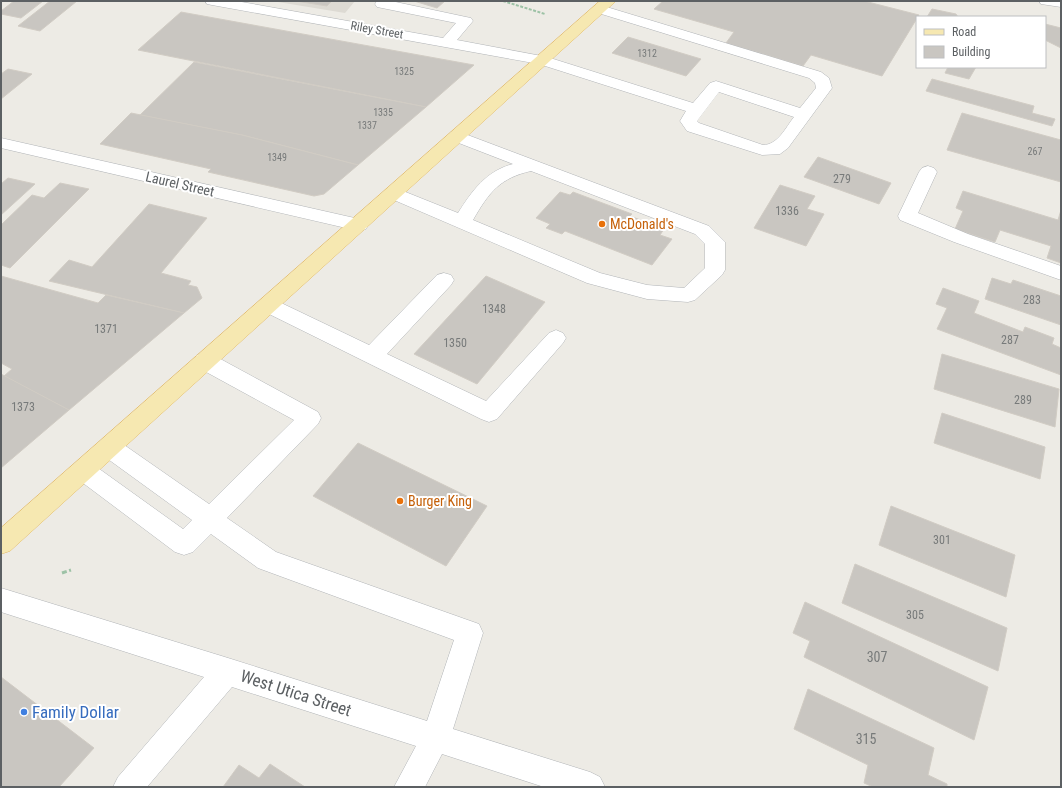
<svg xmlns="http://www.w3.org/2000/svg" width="1062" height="788" viewBox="0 0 1062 788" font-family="'Roboto Condensed',sans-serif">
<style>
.education{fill:#dddad3}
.building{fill:#c9c6c1;stroke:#d1ccc4}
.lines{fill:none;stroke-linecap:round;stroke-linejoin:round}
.minor-casing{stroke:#b2b5b8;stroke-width:1}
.major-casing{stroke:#e2ba69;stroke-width:1}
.path-far1{stroke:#9dc2a6;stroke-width:2;stroke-dasharray:3 1.5;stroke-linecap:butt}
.path{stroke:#9dc2a6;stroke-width:3;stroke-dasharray:5 2.5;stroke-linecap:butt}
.minor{fill:#fff;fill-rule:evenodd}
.major{fill:#f6e8b1;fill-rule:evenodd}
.food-dot{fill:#e8710a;stroke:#fff;stroke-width:1.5}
.shop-dot{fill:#3f7fe0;stroke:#fff;stroke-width:1.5}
.labels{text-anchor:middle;stroke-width:4;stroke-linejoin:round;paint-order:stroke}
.far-number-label{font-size:10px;fill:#777a7a}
.far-street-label{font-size:12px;fill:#5c6063;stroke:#fff}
.number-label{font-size:12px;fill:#777a7a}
.street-label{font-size:14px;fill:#5c6063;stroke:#fff}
.food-label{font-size:14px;fill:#c56008;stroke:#fff;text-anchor:start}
.near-number-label{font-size:14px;fill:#777a7a}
.near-street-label{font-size:17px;fill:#5c6063;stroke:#fff}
.near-shop-label{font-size:17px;fill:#366cbe;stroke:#fff;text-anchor:start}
</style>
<rect width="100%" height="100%" fill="#edebe5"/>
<polygon class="education" points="272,1 355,1 345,13"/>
<g class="building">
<polygon points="14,1 43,1 21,18 1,14 1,11"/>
<polygon points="50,1 77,1 40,31 18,26"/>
<polygon points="296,1 332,1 327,6"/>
<polygon points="414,1 445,1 437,8"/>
<polygon points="663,1 864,1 919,15 882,76 811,55 803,66 726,43 734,32 654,9"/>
<polygon points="932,9 956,14 958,17 927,17"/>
<polygon points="181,12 474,65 426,107 138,50"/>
<polygon points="1045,24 1061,28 1061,48 1045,40"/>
<polygon points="628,37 701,59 686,76 612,53"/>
<polygon points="194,62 426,107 358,165 242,135 140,115"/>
<polygon points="948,67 976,67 969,79 945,73"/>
<polygon points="8,69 32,74 1,99 1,74"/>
<polygon points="932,79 1034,106 1032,113 1055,119 1052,126 926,91"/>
<polygon points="131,113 242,135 358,165 324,194 314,196 208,172 211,169 100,144"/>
<polygon points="962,113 1061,140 1061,182 947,150"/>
<polygon points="818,157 891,183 879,204 804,177"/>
<polygon points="8,178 35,184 1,215 1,184"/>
<polygon points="60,183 89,189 10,268 1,265 1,225 32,195 44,198"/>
<polygon points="780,185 815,196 807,209 824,214 806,246 754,228"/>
<polygon points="963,191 1058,220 1061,210 1061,263 1047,258 1051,246 1000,230 995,242 955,229 963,211 956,208"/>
<polygon points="560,192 570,195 573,192 632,214 630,216 664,229 660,235 672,239 652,265 565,231 562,234 546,228 550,224 536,218"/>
<polygon points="149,204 207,218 161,273 191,281 188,285 197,287 202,298 184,313 49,281 69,260 92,267"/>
<polygon points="1,276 98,303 106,295 184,313 69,410 4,376 12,369 1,363"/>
<polygon points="486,276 545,302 477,384 414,354"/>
<polygon points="992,278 1011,284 1013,280 1061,296 1061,325 985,299"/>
<polygon points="943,288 979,301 974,313 1023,332 1025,327 1054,338 1052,344 1061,348 1061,375 937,329 947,308 936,304"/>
<polygon points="942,354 1059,389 1055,427 934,389"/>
<polygon points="1,374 69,410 1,468"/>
<polygon points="942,413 1045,447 1040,479 934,443"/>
<polygon points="358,443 487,506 446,566 313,496"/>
<polygon points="891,506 1015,555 1006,597 879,545"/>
<polygon points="855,564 1007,628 998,671 842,603"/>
<polygon points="805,602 988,687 974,740 804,657 810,641 793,633"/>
<polygon points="1,677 94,748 59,787 1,787"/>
<polygon points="808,689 934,748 928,775 947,784 947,787 873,787 864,783 868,765 794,729"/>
<polygon points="270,764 305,787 223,787 239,765 259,778"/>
</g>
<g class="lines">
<g class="minor-casing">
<g id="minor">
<path d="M 205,1 L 236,1 L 443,38 L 456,23 L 382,8 L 377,7 L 375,4 L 377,1 L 391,1 L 466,17 L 471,18 L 473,21 L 457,40 L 547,57 L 693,103 L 710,83 L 716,81 L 800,108 L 816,88 L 815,83 L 809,78 L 595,12 L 593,9 L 595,6 L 600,5 L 821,72 L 829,78 L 832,88 L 788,148 L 780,154 L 762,155 L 687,131 L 680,121 L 686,111 L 539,64 L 212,5 L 207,4 ZM 719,92 L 794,117 C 786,127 778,145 763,145 L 699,123 L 697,121 Z"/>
<polygon points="1039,1 1061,1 1061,7 1041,4"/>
<path d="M 457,131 L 709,226 L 725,242 L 725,270 L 722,275 L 695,300 L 688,302 L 647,299 L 587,283 L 387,197 L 384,193 L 387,189 L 393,187 L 458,213 C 472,191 486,171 513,164 L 451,140 L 449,136 L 451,132 ZM 531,171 L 695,234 L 705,244 L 705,268 L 684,288 L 647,285 L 600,273 L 473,220 C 489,192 500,178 531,171 Z"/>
<polygon points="1,138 359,219 366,221 368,225 366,229 359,231 1,148"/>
<polygon points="928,166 934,168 937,172 918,213 968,234 1061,266 1061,280 954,242 900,220 898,216 919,172 922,168"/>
<polygon points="444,273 451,275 454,280 451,285 387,354 486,401 549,333 556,330 563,333 566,338 563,343 497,419 489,422 481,419 261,310 258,305 261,300 268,298 275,300 369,345 437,275"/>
<polygon points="205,353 213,355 318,412 321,418 318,424 227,518 276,552 479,624 483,633 453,729 590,772 600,777 605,787 544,787 442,754 425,787 394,787 416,746 232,687 147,787 113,787 118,777 204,677 1,612 1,588 228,658 427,721 454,640 258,568 211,534 193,552 184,555 175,552 75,477 71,470 75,463 83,460 91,463 183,529 192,520 101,454 97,447 101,440 109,438 117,440 209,504 294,420 197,367 194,361 197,355"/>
</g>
</g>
<g class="major-casing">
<polygon id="major" points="600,1 616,1 10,551 1,554 1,528"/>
</g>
<polyline class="path-far1" points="503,1 545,14"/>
<polyline class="path" points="62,573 71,570"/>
<use href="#minor" class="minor"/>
<use href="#major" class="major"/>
</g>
<g class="food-dot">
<circle cx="602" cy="224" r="4"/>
<circle cx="400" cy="501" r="4"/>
</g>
<circle class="shop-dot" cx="24" cy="712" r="4"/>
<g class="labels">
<g class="far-number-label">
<text x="647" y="57">1312</text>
<text x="404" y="75">1325</text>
<text x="383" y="116">1335</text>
<text x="367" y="129">1337</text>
<text x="1035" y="155">267</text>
<text x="277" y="161">1349</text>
</g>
<g class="far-street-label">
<text transform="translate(377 30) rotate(10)" y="4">Riley Street</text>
</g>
<g class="number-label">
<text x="842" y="183">279</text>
<text x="787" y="215">1336</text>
<text x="1032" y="304">283</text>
<text x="494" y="313">1348</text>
<text x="106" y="333">1371</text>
<text x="1010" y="344">287</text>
<text x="455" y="347">1350</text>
<text x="1023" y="404">289</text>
<text x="23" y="411">1373</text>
<text x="942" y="544">301</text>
<text x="915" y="619">305</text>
</g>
<g class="street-label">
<text transform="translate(180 184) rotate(13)" y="5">Laurel Street</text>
</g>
<g class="food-label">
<text x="610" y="229">McDonald's</text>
<text x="408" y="506">Burger King</text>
</g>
<g class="near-number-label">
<text x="877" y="662">307</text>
<text x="866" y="744">315</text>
</g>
<g class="near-street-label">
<text transform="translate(296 693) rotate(18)" y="6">West Utica Street</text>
</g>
<g class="near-shop-label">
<text x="32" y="718">Family Dollar</text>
</g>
</g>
<rect width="1062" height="788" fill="none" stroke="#5c6063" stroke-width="4"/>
<rect x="916" y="16" width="130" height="52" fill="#ffffff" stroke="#bebfc1"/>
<rect x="924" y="29" width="20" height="6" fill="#f6e8b1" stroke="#bebfc1"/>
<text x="952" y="36" font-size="12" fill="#5c6063">Road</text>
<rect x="924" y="46" width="20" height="12" fill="#c9c6c1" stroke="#bebfc1"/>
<text x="952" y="56" font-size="12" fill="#5c6063">Building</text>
</svg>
